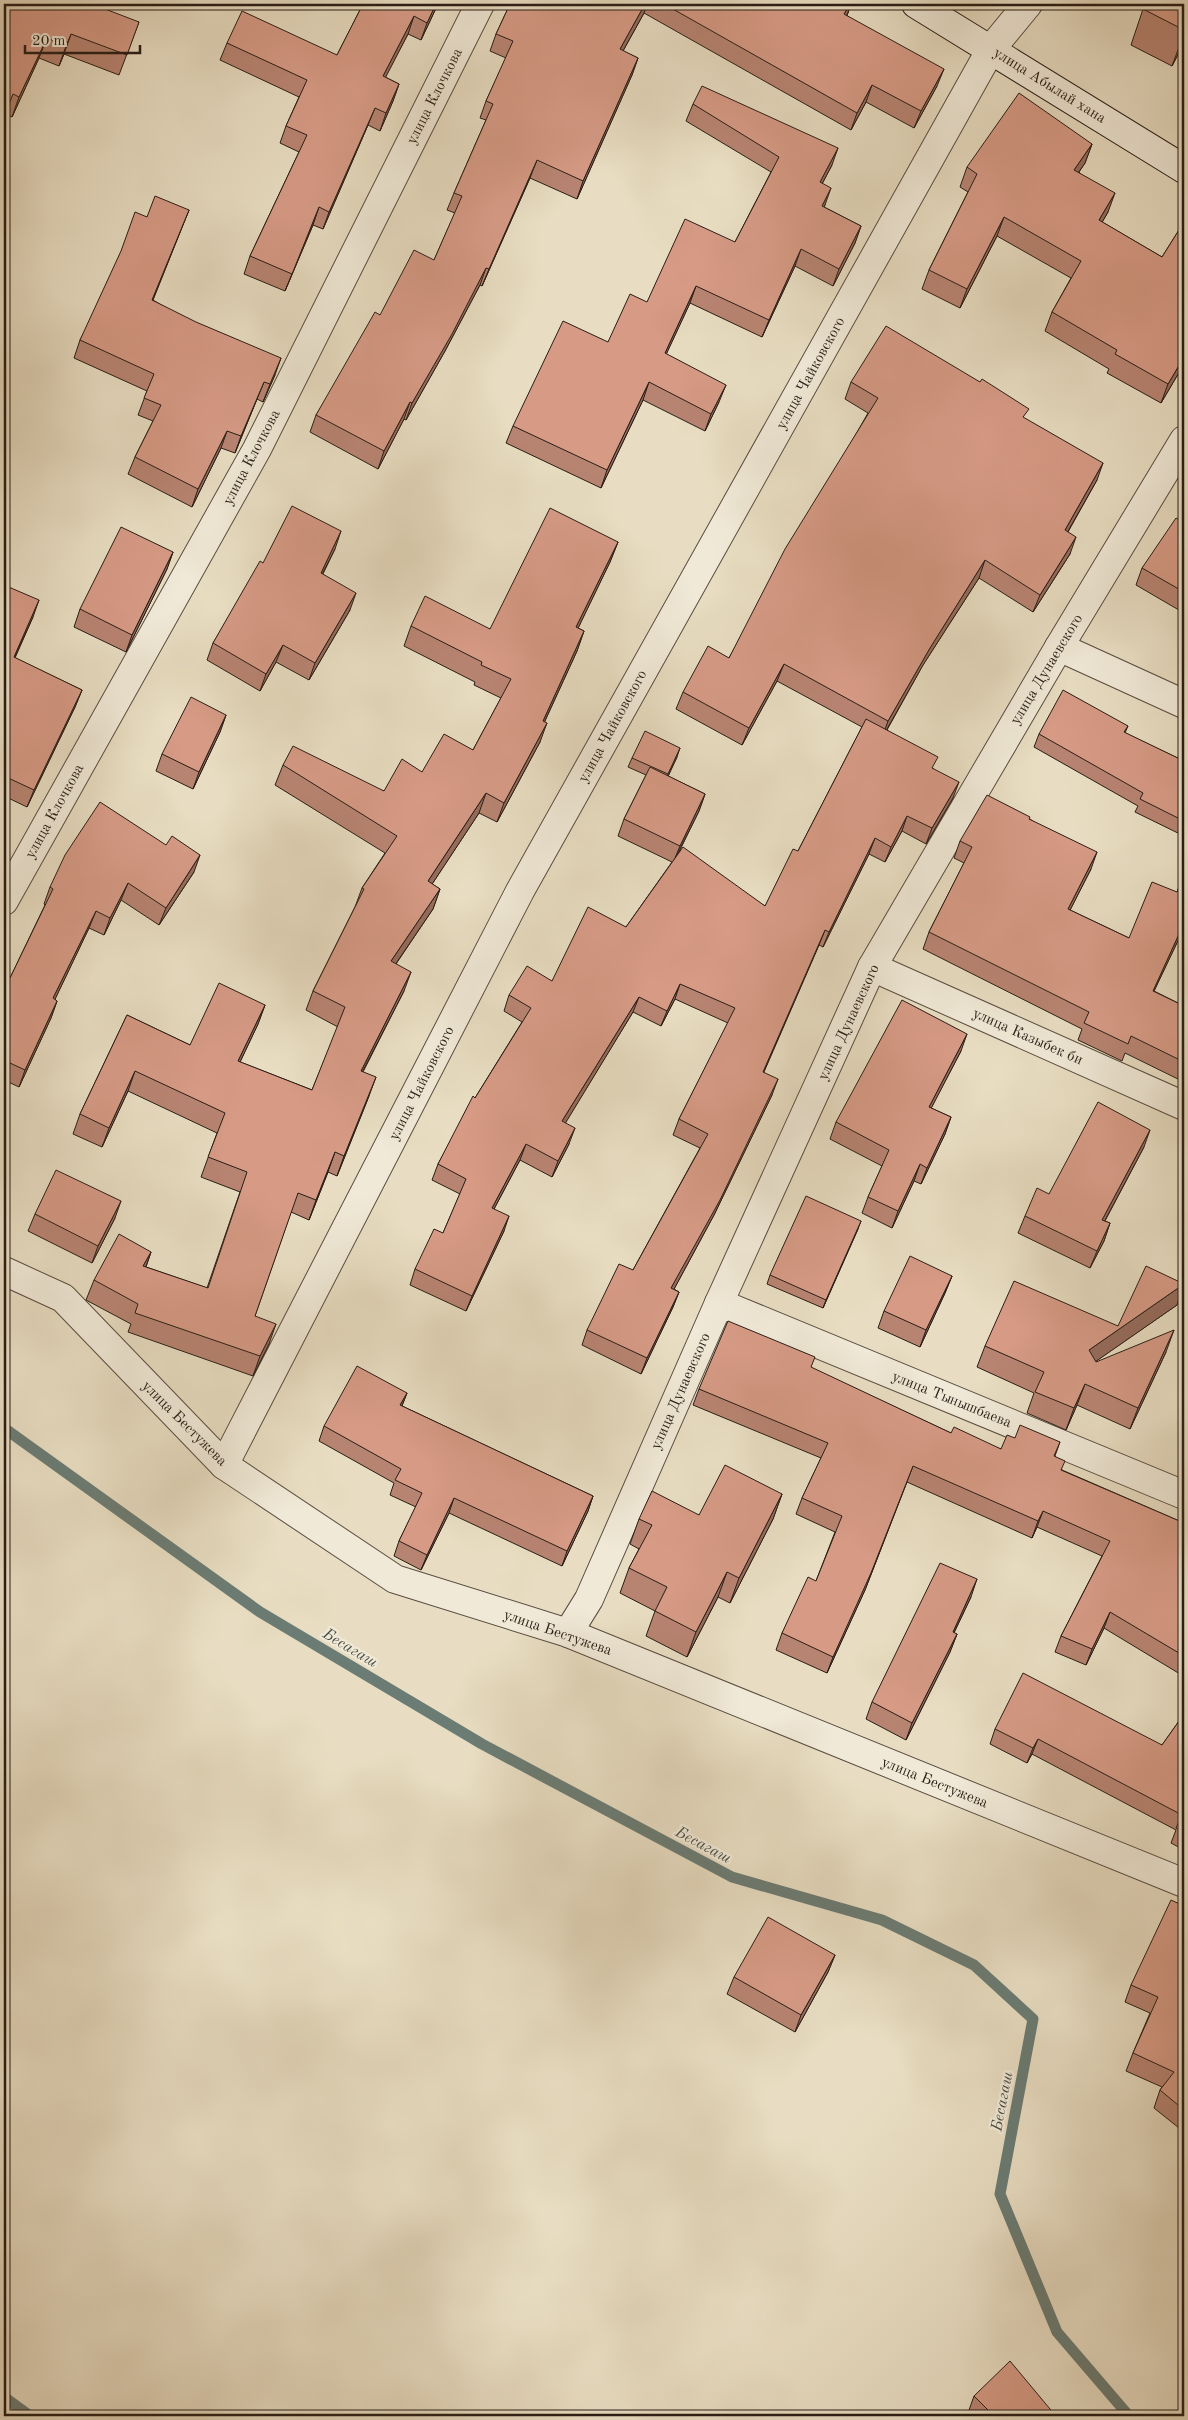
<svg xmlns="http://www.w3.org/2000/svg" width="1188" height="2420" viewBox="0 0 1188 2420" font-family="'Old Standard TT',serif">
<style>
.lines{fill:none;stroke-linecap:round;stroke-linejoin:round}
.stream{stroke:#6b7c74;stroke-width:11}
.street-casing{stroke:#594d41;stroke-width:30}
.secondary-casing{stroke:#291d16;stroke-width:30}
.street{stroke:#f0e9d7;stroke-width:28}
.secondary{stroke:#f0e9d7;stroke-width:28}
.wall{fill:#b88472;stroke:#291d16}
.shaded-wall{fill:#966c5d;stroke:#291d16}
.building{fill:#d69a85;stroke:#291d16}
.labels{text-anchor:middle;stroke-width:4.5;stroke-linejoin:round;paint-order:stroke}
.street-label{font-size:15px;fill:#291d16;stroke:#f0e9d7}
.water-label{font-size:16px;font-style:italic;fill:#4a4d45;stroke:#f0e9d7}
</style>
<rect width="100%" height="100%" fill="#e8ddc2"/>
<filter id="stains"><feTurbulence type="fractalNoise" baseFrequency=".004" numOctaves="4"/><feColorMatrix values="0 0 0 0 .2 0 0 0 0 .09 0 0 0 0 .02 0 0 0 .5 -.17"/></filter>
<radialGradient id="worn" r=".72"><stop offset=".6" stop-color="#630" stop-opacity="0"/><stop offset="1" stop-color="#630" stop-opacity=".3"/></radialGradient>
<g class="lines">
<g class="stream">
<polyline points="4,1428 260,1612 482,1744 732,1877 882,1920 974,1965 1033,2019 1000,2194 1057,2332 1129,2416"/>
<polyline points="4,2397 30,2416"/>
</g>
<g class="street-casing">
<g id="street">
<polyline points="1059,647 1184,704"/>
<polyline points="4,901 257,449 480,4"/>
<polyline points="872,967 1184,1106"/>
<polyline points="4,1271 63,1298 224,1465 395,1579 568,1633 1184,1883"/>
<polyline points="719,1303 1184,1495"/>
<polyline points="224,1465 520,891 991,49 1028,4"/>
<polyline points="568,1633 589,1599 719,1303 872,967 1059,647 1184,440"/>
</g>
</g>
<g class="secondary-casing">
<polyline id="secondary" points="916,4 1184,169"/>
</g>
<use href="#street" class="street"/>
<use href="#secondary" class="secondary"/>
</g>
<g class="wall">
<polygon points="4,4 139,22 119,75 64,54 59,66 39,58 12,117 6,114 4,119"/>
<polygon points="363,4 438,4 421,40 408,34 385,77 399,84 393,101 380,131 368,125 323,229 313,225 285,291 244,274 250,256 299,152 280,143 286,126 299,97 220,60 227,43 337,55"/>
<polygon points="510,4 851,4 847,16 937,86 914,128 866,102 851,130 644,13 623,51 638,58 632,75 577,199 530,178 482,286 480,285 445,351 406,420 404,419 378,469 310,432 316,415 380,315 434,260 455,213 447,210 454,193 486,120 480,118 486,101 506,58 490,51 496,34"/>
<polygon points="1184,4 1184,43 1172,66 1131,45 1143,9"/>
<polygon points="693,104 832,165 822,184 825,205 824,207 861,226 855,243 833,286 795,266 762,337 690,303 666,354 719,402 705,431 643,400 601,488 506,443 513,426 608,342 735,242 771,172 686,121"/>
<polygon points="1092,144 1085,163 1079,172 1108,212 1102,222 1162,257 1184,222 1184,364 1161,403 1107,373 1109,369 1045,331 1052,312 1071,278 997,236 960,308 922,289 929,270 968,192 960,187 967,167"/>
<polygon points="189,210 153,300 275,375 263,402 257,399 235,453 221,448 192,507 128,474 135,457 153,421 138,415 147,391 74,358 80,340 147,217"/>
<polygon points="851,382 1025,419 1097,480 1068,532 1070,554 1033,612 979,578 923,665 887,730 934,769 953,798 926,844 902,831 885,862 869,854 823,947 819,945 764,1072 772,1095 714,1215 674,1289 679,1292 673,1307 641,1374 582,1345 587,1330 633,1270 700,1148 673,1135 679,1119 728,1023 675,999 661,1026 633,1012 565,1123 569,1144 552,1177 520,1160 494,1209 504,1231 466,1311 410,1285 415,1269 443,1233 460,1194 432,1180 438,1164 475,1098 522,1022 504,1011 509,995 552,981 626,927 672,862 618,836 624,819 646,775 628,767 632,758 677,757 668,776 705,794 699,811 678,854 765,906 798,851 862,727 777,681 742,745 676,709 683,692 729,658 868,413 845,399"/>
<polygon points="1184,523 1184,613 1136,585 1142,568"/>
<polygon points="618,542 610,562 578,628 584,631 577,651 545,721 540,742 497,822 479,813 432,884 440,889 433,909 396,964 404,991 363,1072 369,1096 337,1176 328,1172 309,1220 291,1212 255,1316 269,1344 253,1376 128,1332 131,1324 86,1300 94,1280 151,1252 146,1267 207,1288 240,1192 201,1177 217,1133 128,1091 102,1147 73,1134 80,1114 127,1015 190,1045 265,1005 258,1024 240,1062 312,1090 338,1027 306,1010 313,991 355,907 362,888 385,853 275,785 283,765 384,791 422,772 473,750 501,698 474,685 475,682 404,646 411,626 490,629"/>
<polygon points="335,549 323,574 350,610 309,680 276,662 260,691 207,660 213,643 263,563"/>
<polygon points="173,552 167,569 126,652 74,627 80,609"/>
<polygon points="4,585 33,617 15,658 82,690 75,707 27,807 4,796"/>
<polygon points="226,715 220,732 193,789 156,771 162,754"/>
<polygon points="1128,726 1125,733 1184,761 1184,836 1135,812 1138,806 1034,747 1039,734"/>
<polygon points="1030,819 1091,869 1070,910 1129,938 1177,892 1184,874 1184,930 1183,930 1154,991 1184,1006 1184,1082 1125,1053 1122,1061 1078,1040 1082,1029 923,949 929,932 964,863 954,858 960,841"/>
<polygon points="194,872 159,925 121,900 104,935 89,928 55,999 57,1001 51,1018 19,1087 4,1080 10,978 45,905 44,904 50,887"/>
<polygon points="961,1051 931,1108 951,1117 945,1134 921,1184 914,1181 892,1228 862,1213 868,1197 882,1166 830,1139 836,1122"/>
<polygon points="1144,1147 1105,1221 1110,1223 1104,1241 1090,1268 1018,1233 1025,1216 1049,1194"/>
<polygon points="35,1214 115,1218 92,1263 28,1231"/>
<polygon points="858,1229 823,1308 767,1284 770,1275"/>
<polygon points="952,1276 945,1293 920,1347 878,1328 884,1311"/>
<polygon points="1184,1284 1177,1305 1096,1361 1096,1362 1166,1352 1130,1429 1077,1405 1066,1430 1027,1413 1034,1393 977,1367 985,1346 1118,1326"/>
<polygon points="811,1368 951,1433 1001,1449 1015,1438 1060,1442 1055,1456 1062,1470 1184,1523 1184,1667 1180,1674 1104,1628 1086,1665 1055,1652 1061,1636 1102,1556 1037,1527 1032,1538 907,1482 865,1590 827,1673 776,1650 782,1633 816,1581 835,1532 796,1514 802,1498 821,1458 693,1405 699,1389"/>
<polygon points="407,1393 402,1406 593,1496 588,1511 562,1566 449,1513 421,1570 394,1556 399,1541 416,1507 390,1495 394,1483 319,1441 324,1426"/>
<polygon points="782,1494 773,1519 730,1603 718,1597 687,1657 646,1636 655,1611 620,1593 629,1568 639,1549 630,1544 639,1519 699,1515"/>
<polygon points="971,1597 954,1633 957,1634 950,1652 906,1740 866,1719 872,1702"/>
<polygon points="1184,1714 1184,1850 1171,1843 1176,1830 1032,1754 1027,1763 990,1744 995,1729 1162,1745"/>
<polygon points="1184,1906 1184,2132 1154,2108 1160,2090 1162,2087 1126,2071 1133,2053 1150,2013 1125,2002 1131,1985"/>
<polygon points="835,1955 828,1972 795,2032 727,1994 734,1977"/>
<polygon points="974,2396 1055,2415 1055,2416 971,2416 968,2413"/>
</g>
<g class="shaded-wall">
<polygon points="436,4 438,4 421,40 427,23"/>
<polygon points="645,4 647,4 644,13 614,67 620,49"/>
<polygon points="850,4 851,4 847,15 837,31 844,14"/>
<polygon points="414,16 408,34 377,94 383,76"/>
<polygon points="71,34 64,54 59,66 66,46"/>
<polygon points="1184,34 1184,43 1172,66"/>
<polygon points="47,38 39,58 12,117 19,97"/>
<polygon points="638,58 632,75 577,199 583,181"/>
<polygon points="944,69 937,86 914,128 921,111"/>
<polygon points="399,84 393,101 380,131 386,113"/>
<polygon points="872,85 866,102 851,130 857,113"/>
<polygon points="375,108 368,125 323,229 329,212"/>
<polygon points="1092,144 1085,163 1067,189 1074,170"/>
<polygon points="838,148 832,165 814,199 820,182"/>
<polygon points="537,160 530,178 482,286 489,269"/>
<polygon points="831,188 825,205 816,223 822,206"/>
<polygon points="1115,193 1108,212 1092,240 1099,220"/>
<polygon points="319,207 313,225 285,291 292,274"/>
<polygon points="189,210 182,227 146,317 152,300"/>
<polygon points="1004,217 997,236 960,308 967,289"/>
<polygon points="861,226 855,243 833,286 839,269"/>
<polygon points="801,249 795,266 762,337 769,320"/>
<polygon points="486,268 480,285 445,351 406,420 412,403"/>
<polygon points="696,286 690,303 659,370 665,353"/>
<polygon points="1184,357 1184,364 1161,403 1168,384"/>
<polygon points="281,358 275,375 263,402 270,384"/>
<polygon points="264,382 257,399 235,453 241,436"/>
<polygon points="649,382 643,400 601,488 607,470"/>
<polygon points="726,385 719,402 705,431 711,414"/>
<polygon points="410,402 404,419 378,469 384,451"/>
<polygon points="227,431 221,448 192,507 198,489"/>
<polygon points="1103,463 1097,480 1059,547 1065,530"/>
<polygon points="341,531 335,549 314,590 321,573"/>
<polygon points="1076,537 1070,554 1033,612 1040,595"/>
<polygon points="618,542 610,562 569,647 576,627"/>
<polygon points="173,552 167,569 126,652 132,635"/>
<polygon points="985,560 979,578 923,665 882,738 888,721 930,648"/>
<polygon points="356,593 350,610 309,680 315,663"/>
<polygon points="39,600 33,617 7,674 14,657"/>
<polygon points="584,631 577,651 536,740 543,721"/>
<polygon points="283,645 276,662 260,691 266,674"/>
<polygon points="784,664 777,681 742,745 749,728"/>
<polygon points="82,690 75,707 27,807 34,790"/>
<polygon points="226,715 220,732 193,789 199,772"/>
<polygon points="547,723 540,742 497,822 504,803"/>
<polygon points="680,748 677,757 665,783 668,774"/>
<polygon points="959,782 953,798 926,844 932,828"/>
<polygon points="486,793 479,813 421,901 428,881"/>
<polygon points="705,794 699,811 673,863 680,846"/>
<polygon points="907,816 902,831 885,862 891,847"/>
<polygon points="875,838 869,854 823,947 829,932"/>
<polygon points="1097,852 1091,869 1062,926 1068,909"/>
<polygon points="200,855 194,872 159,925 166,908"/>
<polygon points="128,883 121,900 104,935 110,918"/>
<polygon points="440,889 433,909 384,981 391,961"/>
<polygon points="96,911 89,928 47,1016 53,998"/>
<polygon points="1184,923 1183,930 1146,1008 1153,991"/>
<polygon points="825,930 819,945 757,1087 763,1072"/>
<polygon points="411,972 404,991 353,1090 361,1071"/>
<polygon points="680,984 675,999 661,1026 667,1011"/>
<polygon points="639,997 633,1012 557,1137 562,1121"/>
<polygon points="57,1001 51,1018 19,1087 25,1070"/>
<polygon points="265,1005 258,1024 231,1081 238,1061"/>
<polygon points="967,1034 961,1051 923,1124 929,1107"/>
<polygon points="135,1071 128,1091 102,1147 109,1128"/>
<polygon points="376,1077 369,1096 337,1176 344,1156"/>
<polygon points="778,1079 772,1095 714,1215 666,1304 671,1288"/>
<polygon points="951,1117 945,1134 921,1184 927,1168"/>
<polygon points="575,1128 569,1144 552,1177 558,1161"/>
<polygon points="1150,1130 1144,1147 1096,1237 1102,1220"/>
<polygon points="526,1144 520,1160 486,1224 492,1208"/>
<polygon points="335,1152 328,1172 309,1220 316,1200"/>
<polygon points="920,1164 914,1181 892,1228 898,1211"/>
<polygon points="121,1201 115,1218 92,1263 98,1246"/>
<polygon points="509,1216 504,1231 466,1311 472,1296"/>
<polygon points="861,1221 858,1229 823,1308 826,1300"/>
<polygon points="1110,1223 1104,1241 1090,1268 1097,1251"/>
<polygon points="151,1252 144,1272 143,1266"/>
<polygon points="952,1276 945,1293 920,1347 926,1330"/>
<polygon points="1184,1284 1177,1305 1082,1371 1089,1350"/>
<polygon points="679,1292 673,1307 641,1374 647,1358"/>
<polygon points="276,1324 269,1344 253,1376 260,1356"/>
<polygon points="1174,1330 1166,1352 1130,1429 1138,1408"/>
<polygon points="1085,1384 1077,1405 1066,1430 1074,1408"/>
<polygon points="407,1393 401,1408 400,1405"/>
<polygon points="913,1466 865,1590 827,1673 833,1657"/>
<polygon points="782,1494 773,1519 730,1603 739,1578"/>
<polygon points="593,1496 588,1511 562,1566 567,1551"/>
<polygon points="454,1498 449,1513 421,1570 427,1555"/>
<polygon points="1043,1511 1037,1527 1032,1538 1038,1521"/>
<polygon points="727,1572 718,1597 687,1657 696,1632"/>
<polygon points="977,1579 971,1597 946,1649 953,1632"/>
<polygon points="1110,1612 1104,1628 1086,1665 1092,1649"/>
<polygon points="957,1634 950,1652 906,1740 912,1723"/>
<polygon points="1184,1662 1184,1667 1180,1674"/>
<polygon points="1038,1739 1032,1754 1027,1763 1033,1748"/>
<polygon points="835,1955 828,1972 795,2032 801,2015"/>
</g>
<g class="building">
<polygon points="4,4 92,4 139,22 127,55 71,34 66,46 47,38 19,97 13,94 4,117"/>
<polygon points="363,4 436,4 427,23 414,16 383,76 399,84 386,113 375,108 329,212 319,207 292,274 250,256 307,135 286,126 307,80 227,43 242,11 337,55"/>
<polygon points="510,4 645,4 620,49 638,58 583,181 537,160 489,269 486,268 452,334 412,403 410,402 384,451 316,415 375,312 380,315 414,250 434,260 462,196 454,193 493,104 486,101 513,41 496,34"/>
<polygon points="664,4 850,4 844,14 944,69 921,111 872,85 857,113"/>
<polygon points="1146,4 1184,4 1184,30 1143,9"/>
<polygon points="702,86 838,148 820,182 831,188 822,206 861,226 839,269 801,249 769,320 696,286 665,353 726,385 711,414 649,382 607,470 513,426 563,321 608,342 630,294 647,302 685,219 735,242 779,157 693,104"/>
<polygon points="1019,93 1092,144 1074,170 1115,193 1099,220 1162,257 1184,222 1184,357 1168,384 1115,354 1117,350 1052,312 1081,261 1004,217 967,289 929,270 977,174 967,167"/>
<polygon points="155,196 189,210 152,300 196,322 281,358 270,384 264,382 241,436 227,431 198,489 135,457 161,405 144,398 154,374 80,340 121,251 135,212 147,217"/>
<polygon points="886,326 980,382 982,379 1029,409 1023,417 1103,463 1065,530 1076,537 1040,595 985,560 930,648 888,721 784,664 749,728 683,692 708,646 729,658 785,549 878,398 851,382"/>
<polygon points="292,506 341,531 321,573 356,593 315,663 283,645 266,674 213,643 260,561 263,563"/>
<polygon points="550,508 618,542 576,627 584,631 543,721 547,723 504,803 486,793 428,881 440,889 391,961 411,972 361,1071 376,1077 344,1156 335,1152 316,1200 298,1193 255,1316 276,1324 260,1356 135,1313 138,1304 94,1280 119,1234 151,1252 143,1266 208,1288 247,1172 208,1157 225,1113 135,1071 109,1128 80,1114 127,1015 190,1045 219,983 265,1005 238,1061 312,1090 345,1007 313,991 364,889 362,888 397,836 283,765 293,746 384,791 402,759 422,772 444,734 473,750 511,679 481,665 482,662 411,626 425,596 490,629"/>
<polygon points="1176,518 1184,523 1184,592 1142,568"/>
<polygon points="121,527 173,552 132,635 80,609"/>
<polygon points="4,585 39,600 14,657 82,690 34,790 4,776"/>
<polygon points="1063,690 1128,726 1124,732 1184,761 1184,821 1140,799 1143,793 1039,734"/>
<polygon points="191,697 226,715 199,772 162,754"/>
<polygon points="866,719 938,757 932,768 959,782 932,828 907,816 891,847 875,838 829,932 825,930 763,1072 778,1079 720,1200 671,1288 679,1292 647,1358 587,1330 619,1264 633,1270 708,1134 679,1119 735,1008 680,984 667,1011 639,997 562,1121 575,1128 558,1161 526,1144 492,1208 509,1216 472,1296 415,1269 434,1229 443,1233 466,1179 438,1164 473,1096 475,1098 531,1008 509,995 527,966 552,981 588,907 626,927 683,847 765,906 793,849 798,851"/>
<polygon points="645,731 680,748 668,774 632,758"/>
<polygon points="650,767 705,794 680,846 624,819"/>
<polygon points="987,795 1030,817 1029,819 1097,852 1068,909 1129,938 1152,882 1177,892 1184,874 1184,923 1153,991 1184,1006 1184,1062 1131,1036 1128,1044 1084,1023 1089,1012 929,932 972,847 960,841"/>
<polygon points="100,802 166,845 172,836 200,855 166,908 128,883 110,918 96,911 53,998 57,1001 25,1070 10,1063 4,1078 4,975 10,978 53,889 50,887 65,855"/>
<polygon points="902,1000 967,1034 929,1107 951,1117 927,1168 920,1164 898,1211 868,1197 889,1150 836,1122"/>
<polygon points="1098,1102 1150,1130 1102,1220 1110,1223 1097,1251 1025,1216 1037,1188 1049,1194"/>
<polygon points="56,1170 121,1201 98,1246 35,1214"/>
<polygon points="806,1196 861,1221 826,1300 770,1275"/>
<polygon points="910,1256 952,1276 926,1330 884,1311"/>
<polygon points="1146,1266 1184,1284 1089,1350 1096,1362 1174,1330 1138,1408 1085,1384 1074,1408 1035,1392 1044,1372 985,1346 1014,1281 1118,1326"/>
<polygon points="728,1321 815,1357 811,1367 951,1433 954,1427 1001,1449 1007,1435 1015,1438 1020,1425 1060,1442 1054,1456 1065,1461 1061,1470 1184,1523 1184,1656 1110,1612 1092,1649 1061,1636 1110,1541 1043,1511 1038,1521 913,1466 871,1573 833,1657 782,1633 808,1577 816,1581 842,1516 802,1498 828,1443 699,1389"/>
<polygon points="357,1366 407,1393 400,1405 593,1496 567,1551 454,1498 427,1555 399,1541 422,1493 395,1480 401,1469 324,1426"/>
<polygon points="725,1465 782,1494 739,1578 727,1572 696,1632 655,1611 667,1587 629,1568 652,1525 639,1519 652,1491 699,1515"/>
<polygon points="940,1563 977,1579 953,1632 957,1634 912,1723 872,1702"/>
<polygon points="1023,1673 1162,1745 1184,1714 1184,1832 1176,1828 1182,1815 1038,1739 1033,1748 995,1729"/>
<polygon points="1171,1900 1184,1906 1184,2110 1160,2090 1174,2072 1133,2053 1158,1997 1131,1985"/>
<polygon points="768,1917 835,1955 801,2015 734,1977"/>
<polygon points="1010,2361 1055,2415 1054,2416 994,2416 974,2396"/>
</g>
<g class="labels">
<g class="street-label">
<text transform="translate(1050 85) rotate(32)" y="5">улица Абылай хана</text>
<text transform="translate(434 96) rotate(-63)" y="5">улица Клочкова</text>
<text transform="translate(810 373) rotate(-61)" y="5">улица Чайковского</text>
<text transform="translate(251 457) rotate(-62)" y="5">улица Клочкова</text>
<text transform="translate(1046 669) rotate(-59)" y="5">улица Дунаевского</text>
<text transform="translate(612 726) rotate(-61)" y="5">улица Чайковского</text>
<text transform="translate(54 811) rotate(-61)" y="5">улица Клочкова</text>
<text transform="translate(848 1022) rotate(-65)" y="5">улица Дунаевского</text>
<text transform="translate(1028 1036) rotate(24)" y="5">улица Казыбек би</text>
<text transform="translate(421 1083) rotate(-63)" y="5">улица Чайковского</text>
<text transform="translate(680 1391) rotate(-66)" y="5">улица Дунаевского</text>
<text transform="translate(952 1399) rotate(22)" y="5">улица Тынышбаева</text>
<text transform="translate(185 1423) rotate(45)" y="5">улица Бестужева</text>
<text transform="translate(558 1632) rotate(19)" y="5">улица Бестужева</text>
<text transform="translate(935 1782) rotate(22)" y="5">улица Бестужева</text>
</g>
<g class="water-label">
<text transform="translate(351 1647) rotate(31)" y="6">Бесагаш</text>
<text transform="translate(704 1844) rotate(28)" y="6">Бесагаш</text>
<text transform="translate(1001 2101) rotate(-79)" y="6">Бесагаш</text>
</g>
</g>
<rect width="1188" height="2420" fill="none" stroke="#e8ddc2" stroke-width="20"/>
<rect x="5" y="5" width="1178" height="2410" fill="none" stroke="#291d16" stroke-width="2.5"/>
<rect x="10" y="10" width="1168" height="2400" fill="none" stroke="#291d16"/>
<path d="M25 45v8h115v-8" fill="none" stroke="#291d16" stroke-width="2.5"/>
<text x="32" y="45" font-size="15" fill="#291d16" stroke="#f0e9d7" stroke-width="4" paint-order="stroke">20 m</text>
<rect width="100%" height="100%" filter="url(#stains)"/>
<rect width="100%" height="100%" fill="url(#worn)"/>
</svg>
